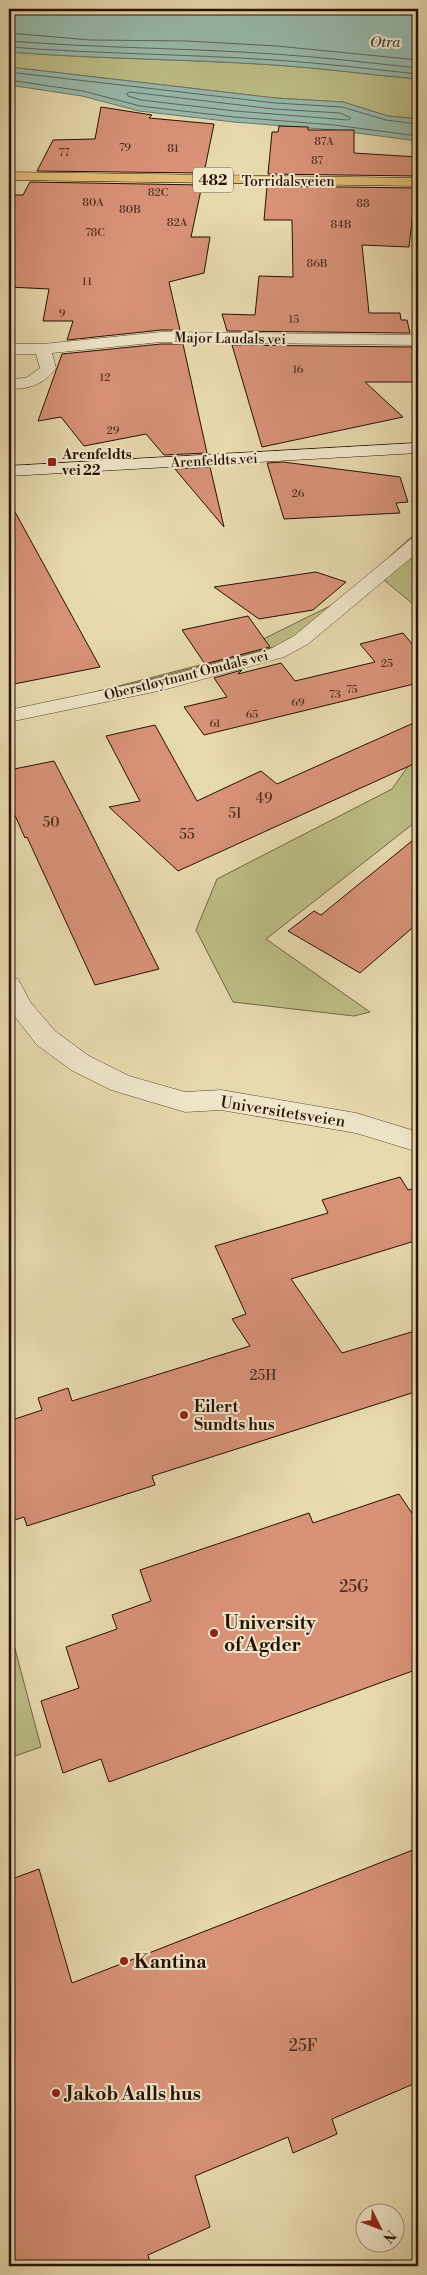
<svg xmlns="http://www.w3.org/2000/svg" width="427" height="2275" viewBox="0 0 427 2275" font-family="'Libre Bodoni',serif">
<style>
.green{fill:#bdbd86;stroke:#726644}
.water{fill:#97baad;stroke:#6a7669}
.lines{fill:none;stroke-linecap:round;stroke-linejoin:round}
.shore{stroke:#5f6458;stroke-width:1}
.building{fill:#d89278;stroke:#270f02}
.street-casing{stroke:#57422d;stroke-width:1}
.secondary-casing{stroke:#270f02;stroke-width:1}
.primary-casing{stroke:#270f02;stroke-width:1}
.street{fill:#f0e7cb;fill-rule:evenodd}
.secondary{fill:#f0e7cb;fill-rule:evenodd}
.primary{fill:#e4bd78;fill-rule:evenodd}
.poi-dot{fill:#8f2418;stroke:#f0e7cb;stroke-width:2}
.labels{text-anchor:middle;stroke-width:4;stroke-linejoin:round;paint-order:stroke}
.far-number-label{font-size:11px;fill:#533020}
.far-street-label{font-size:14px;fill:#270f02;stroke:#f0e7cb}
.far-poi-label{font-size:14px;font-weight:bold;fill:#270f02;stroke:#f0e7cb;text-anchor:start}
.number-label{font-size:14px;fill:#533020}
.far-water-label{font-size:15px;font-style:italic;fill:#4e4b3e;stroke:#f0e7cb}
.shield{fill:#f0e7cb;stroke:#63503e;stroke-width:1}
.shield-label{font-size:15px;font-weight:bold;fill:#270f02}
.street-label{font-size:16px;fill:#270f02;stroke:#f0e7cb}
.poi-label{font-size:16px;font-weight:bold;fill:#270f02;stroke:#f0e7cb;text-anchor:start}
.near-number-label{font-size:16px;fill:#533020}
.near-poi-label{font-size:19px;font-weight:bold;fill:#270f02;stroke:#f0e7cb;text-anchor:start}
</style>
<rect width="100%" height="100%" fill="#e8daaf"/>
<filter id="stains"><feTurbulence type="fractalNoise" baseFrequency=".004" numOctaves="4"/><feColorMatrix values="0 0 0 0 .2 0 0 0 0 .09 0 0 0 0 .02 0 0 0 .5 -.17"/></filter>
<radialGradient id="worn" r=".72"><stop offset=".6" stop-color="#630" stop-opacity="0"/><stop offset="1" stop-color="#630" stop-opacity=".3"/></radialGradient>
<g class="green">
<path d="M 9,52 C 97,59 186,59 275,65 C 322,68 370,75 418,79 L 418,119 L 388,116 L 343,102 L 275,98 L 9,67 Z"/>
<polygon points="418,531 418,608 379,576 301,640 9,716 9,712 72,698 223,659 340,601"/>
<polygon points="418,752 418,820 266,939 370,1012 354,1016 233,1002 196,930 217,879 392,789"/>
<polygon points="9,1626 41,1747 9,1758"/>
</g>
<g class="water">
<path d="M 9,9 L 418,9 L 418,79 C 370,75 322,68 275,65 C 186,59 97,59 9,52 Z"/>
<polygon points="9,67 275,98 343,102 388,116 418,119 418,141 334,130 234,122 139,111 82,96 9,85"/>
</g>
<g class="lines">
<g class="shore">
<polyline points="9,33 90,40 187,41 277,46 418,60"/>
<path d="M 9,41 C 97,48 186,48 274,54 C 322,57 370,63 418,68"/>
<path d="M 9,47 C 97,54 186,54 274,60 C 322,63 370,69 418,74"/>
<polyline points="9,72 275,103 342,107 386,120 418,124"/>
<polyline points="9,80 83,91 140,106 234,117 334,125 418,136"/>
<polygon points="130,92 274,109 340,113 351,118 348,120 235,111 141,100 128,96 127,94"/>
</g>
</g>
<g class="building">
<polygon points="101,107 152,115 149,118 214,124 204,173 37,171 53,140 95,139"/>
<polygon points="279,126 308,127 308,130 354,130 354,153 418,157 418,176 268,174 272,132 278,132"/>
<polygon points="30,182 202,185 191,237 210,237 204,273 169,282 180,330 161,330 67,340 73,321 43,321 49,289 9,287 9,207 12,207 15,195 23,195"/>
<polygon points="267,186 418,188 418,213 413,212 409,247 362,245 369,313 400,313 401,320 407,320 410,333 227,331 222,314 255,315 259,276 293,277 292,220 264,220"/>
<polygon points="161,344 183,344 207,453 164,455 146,434 84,446 61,417 38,421 62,354"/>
<polygon points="232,345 412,347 414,359 418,362 418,382 365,382 403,417 262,447"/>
<polygon points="283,462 400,477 408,502 396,503 400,513 284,519 267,463"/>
<polygon points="210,467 224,527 175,469"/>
<polygon points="9,501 100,667 9,685"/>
<polygon points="316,572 346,582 313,610 259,619 214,587"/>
<polygon points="248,616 270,647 205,664 182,630"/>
<polygon points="403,633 418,651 418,683 204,735 184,707 227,697 214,678 242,670 238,674 281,663 295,681 375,662 360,644"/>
<polygon points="418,721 418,762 178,871 109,807 140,801 106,736 155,725 197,801 261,771 277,784"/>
<polygon points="54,761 81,813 159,969 95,985 27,837 25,838 9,802 9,770"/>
<polygon points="418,836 418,923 360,973 288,931 314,911 321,915"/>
<polygon points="400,1177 408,1190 418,1187 418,1240 291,1279 342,1353 418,1330 418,1391 152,1476 155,1485 27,1526 24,1517 9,1522 9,1421 42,1410 38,1398 68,1388 72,1401 250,1346 232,1319 246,1314 215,1246 328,1213 322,1200"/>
<polygon points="399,1494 418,1522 418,1669 109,1782 101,1759 63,1773 41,1701 79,1688 66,1647 117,1629 112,1615 151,1601 140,1570 309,1513 313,1523"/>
<polygon points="418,1848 418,2082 332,2119 337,2134 293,2153 288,2137 195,2176 210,2227 148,2255 151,2266 9,2266 9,1880 39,1869 72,1983"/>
</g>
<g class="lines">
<g class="street-casing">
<g id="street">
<path d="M 161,332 L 418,335 L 418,345 L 161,342 L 52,353 L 56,368 C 44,385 29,389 9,389 L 9,379 L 26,378 L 40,368 L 36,354 L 9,354 L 9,344 L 43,344 Z"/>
<polygon points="418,537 418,552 308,644 284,657 163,690 9,722 9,710 161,678 270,649 294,636 411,539"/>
<polygon points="9,976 18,979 31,1003 55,1031 89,1056 129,1076 185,1092 221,1090 356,1113 418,1132 418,1152 356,1133 221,1110 185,1112 111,1090 71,1070 37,1045 9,1009"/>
</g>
</g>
<g class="secondary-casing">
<polygon id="secondary" points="418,443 418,453 9,476 9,466"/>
</g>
<g class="primary-casing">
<polygon id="primary" points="9,172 418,178 418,186 9,180"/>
</g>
<use href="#street" class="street"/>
<use href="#secondary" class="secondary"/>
<use href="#primary" class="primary"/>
</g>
<g class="poi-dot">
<rect x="47" y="457" width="10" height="10" rx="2.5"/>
<circle cx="184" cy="1415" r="5"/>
<circle cx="214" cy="1633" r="5"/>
<circle cx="124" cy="1961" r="5"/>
<circle cx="56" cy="2093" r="5"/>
</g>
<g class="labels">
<g class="far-number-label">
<text x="324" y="145">87A</text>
<text x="125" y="151">79</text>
<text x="173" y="152">81</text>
<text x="64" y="156">77</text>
<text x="317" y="164">87</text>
<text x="158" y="196">82C</text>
<text x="93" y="206">80A</text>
<text x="363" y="207">88</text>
<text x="130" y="213">80B</text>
<text x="177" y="226">82A</text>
<text x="341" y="228">84B</text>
<text x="95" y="236">78C</text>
<text x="317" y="267">86B</text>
<text x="87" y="285">11</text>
<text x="62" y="317">9</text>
<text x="294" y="323">15</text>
<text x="298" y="373">16</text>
<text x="105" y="381">12</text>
<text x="113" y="434">29</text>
<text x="298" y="497">26</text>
<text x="387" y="667">25</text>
<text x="352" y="693">75</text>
<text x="335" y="698">73</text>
<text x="298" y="706">69</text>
<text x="252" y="718">65</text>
<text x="215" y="727">61</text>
</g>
<g class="far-street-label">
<text x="288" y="186">Torridalsveien</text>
<text transform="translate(230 338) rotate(1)" y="5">Major Laudals vei</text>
<text transform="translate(214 460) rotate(-3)" y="5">Arenfeldts vei</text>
<text transform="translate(186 675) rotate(-14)" y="5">Oberstløytnant Omdals vei</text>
</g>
<g class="far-poi-label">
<text x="62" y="459">Arenfeldts<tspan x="62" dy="16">vei 22</tspan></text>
</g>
<g class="number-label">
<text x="264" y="803">49</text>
<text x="235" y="818">51</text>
<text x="51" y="827">50</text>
<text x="187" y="839">55</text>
<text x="263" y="1380">25H</text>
</g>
<g class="far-water-label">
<text x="385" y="47">Otra</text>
</g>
<rect class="shield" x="193" y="167.5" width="40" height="25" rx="4"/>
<g class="shield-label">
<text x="213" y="185">482</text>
</g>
<g class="street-label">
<text transform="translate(283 1111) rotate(9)" y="6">Universitetsveien</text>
</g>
<g class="poi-label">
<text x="194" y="1412">Eilert<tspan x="194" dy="18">Sundts hus</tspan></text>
</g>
<g class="near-number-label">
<text x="354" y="1592">25G</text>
<text x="303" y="2051">25F</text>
</g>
<g class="near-poi-label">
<text x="224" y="1629">University<tspan x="224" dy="22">of Agder</tspan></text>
<text x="134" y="1968">Kantina</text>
<text x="66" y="2100">Jakob Aalls hus</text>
</g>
</g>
<rect width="427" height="2275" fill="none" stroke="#e8daaf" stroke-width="30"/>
<rect x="10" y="10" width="407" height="2255" fill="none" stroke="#270f02" stroke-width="2.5"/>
<rect x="15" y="15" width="397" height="2245" fill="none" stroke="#270f02"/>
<g transform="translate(380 2228) rotate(132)"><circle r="24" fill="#f0e7cb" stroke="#a0917b"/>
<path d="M0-4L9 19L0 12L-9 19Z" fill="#8f2418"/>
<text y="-8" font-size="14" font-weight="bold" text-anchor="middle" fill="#270f02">N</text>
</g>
<rect width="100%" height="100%" filter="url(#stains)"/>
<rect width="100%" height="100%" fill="url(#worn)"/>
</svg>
